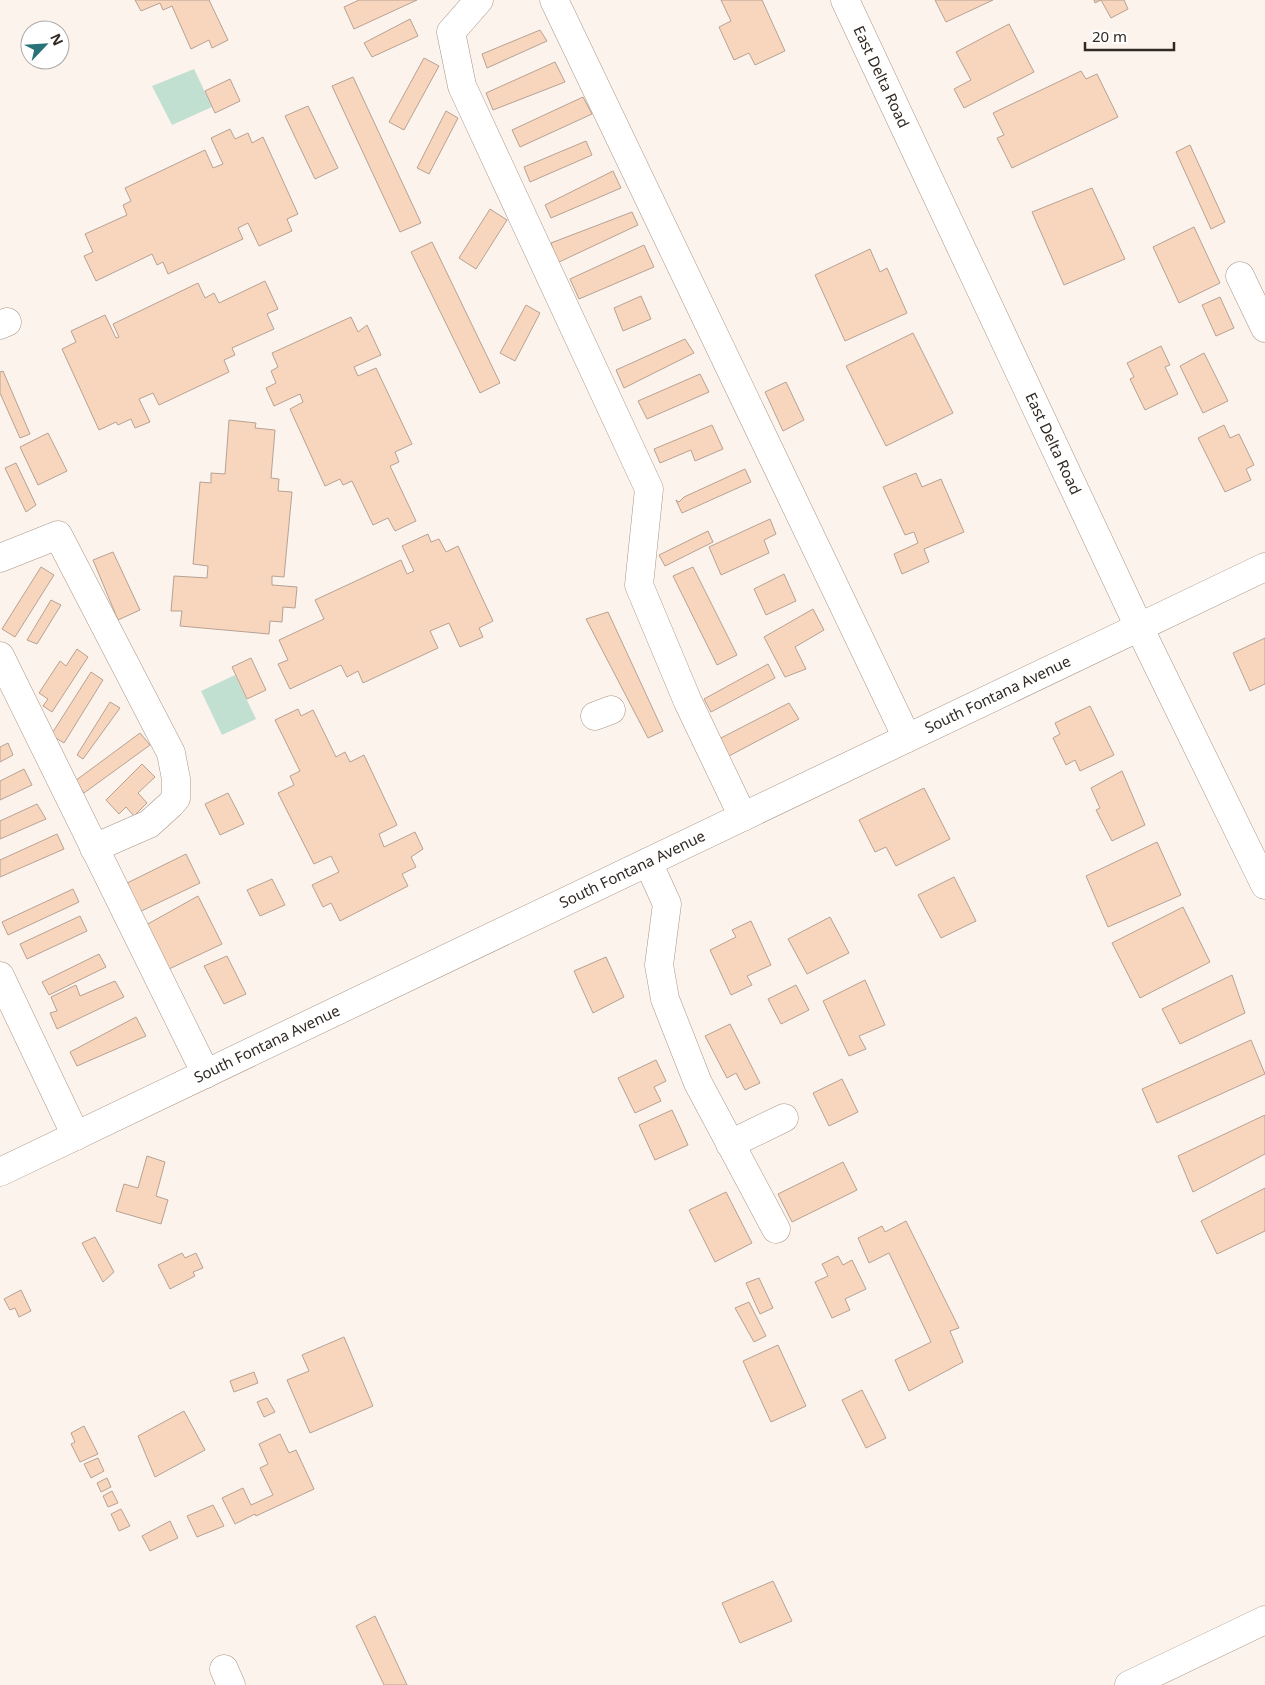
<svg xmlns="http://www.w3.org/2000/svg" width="1265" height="1685" viewBox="0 0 1265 1685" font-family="'Noto Sans',sans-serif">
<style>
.green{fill:#c2e0d1}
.building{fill:#f8d6bd;stroke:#b7a293}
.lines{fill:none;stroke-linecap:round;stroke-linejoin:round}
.minor-casing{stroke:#a99586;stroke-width:29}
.major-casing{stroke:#a99586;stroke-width:29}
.minor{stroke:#fff;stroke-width:28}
.major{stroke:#fff;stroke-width:28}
.labels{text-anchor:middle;stroke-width:4.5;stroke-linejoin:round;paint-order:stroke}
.street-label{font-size:15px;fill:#312923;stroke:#fff}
</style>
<rect width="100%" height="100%" fill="#fcf3ed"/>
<g class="green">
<polygon points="194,69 212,107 172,125 152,86"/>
<polygon points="235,675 256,719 222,735 201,691"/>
</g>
<g class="building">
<polygon points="135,0 209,0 228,40 212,48 209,40 191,49 172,6 163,10 160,3 141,11"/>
<polygon points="359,0 417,0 354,29 344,7"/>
<polygon points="721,0 762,0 785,51 755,65 749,53 734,60 719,27 731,21"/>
<polygon points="935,0 993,0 946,22"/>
<polygon points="1094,0 1124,0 1128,9 1111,18 1101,0 1095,3"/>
<polygon points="410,19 418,36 372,57 364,43"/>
<polygon points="1009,24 1034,72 964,108 954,89 971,80 956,52"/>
<polygon points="540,30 547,41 487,68 482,54"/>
<polygon points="424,58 439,66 404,130 389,122"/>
<polygon points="555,62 565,82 493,110 486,93"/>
<polygon points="1081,71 1086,79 1097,74 1118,117 1012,168 997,138 1004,135 993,113"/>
<polygon points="353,77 421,223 400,232 332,86"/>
<polygon points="230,79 240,101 215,113 205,91"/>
<polygon points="583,97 592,114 520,147 512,130"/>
<polygon points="308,106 338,168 315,179 285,116"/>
<polygon points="446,111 458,118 429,174 417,168"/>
<polygon points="230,129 235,139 248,133 252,143 263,137 298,214 287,219 292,231 259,246 248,223 238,228 243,239 168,274 163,262 157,265 152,254 96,281 84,256 93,252 85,234 127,215 123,205 131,201 125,188 205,150 213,168 223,164 211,138"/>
<polygon points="586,141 592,155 530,182 524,167"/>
<polygon points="1190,145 1225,222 1211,229 1176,152"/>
<polygon points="613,171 621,188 551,218 545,205"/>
<polygon points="1092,188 1125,259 1064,285 1032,212"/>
<polygon points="490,209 507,220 476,269 459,258"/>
<polygon points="632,212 638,225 557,263 551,243"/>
<polygon points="1194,227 1220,283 1179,303 1153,247"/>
<polygon points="432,242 500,383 480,393 411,252"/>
<polygon points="644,245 654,267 579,299 570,279"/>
<polygon points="870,249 880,272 887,268 907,313 845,341 815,275"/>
<polygon points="265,281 278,309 267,314 274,329 232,348 235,355 224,360 229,372 159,405 153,393 139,399 150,422 135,428 131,419 118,425 116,422 99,430 62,349 76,342 71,331 105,315 116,338 119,337 113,324 198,283 205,298 214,293 219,303"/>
<polygon points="641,296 651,319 623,331 614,308"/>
<polygon points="1220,297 1234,328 1216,336 1202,305"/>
<polygon points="526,305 540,313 515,361 500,353"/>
<polygon points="351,317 358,332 367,325 381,355 354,367 358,376 376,368 412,444 395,452 399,462 390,466 416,521 395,531 388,518 373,525 352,481 343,485 340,479 325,486 290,409 303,402 300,394 274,406 266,388 276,383 271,371 278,367 272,353"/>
<polygon points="913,333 953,413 886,446 846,366"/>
<polygon points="685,339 694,353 624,388 616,370"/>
<polygon points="1161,346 1170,365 1165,367 1178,394 1145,410 1130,379 1134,377 1127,363"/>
<polygon points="1204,353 1228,401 1203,413 1180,366"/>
<polygon points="3,371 30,434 20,438 0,393 0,372"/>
<polygon points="700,374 709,392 647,419 638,401"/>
<polygon points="786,382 804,420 783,431 765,392"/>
<polygon points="229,420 256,423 255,428 275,430 271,478 279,479 278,491 292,492 284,577 272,576 272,585 297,587 295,608 283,607 282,622 270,621 269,634 180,626 182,611 171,611 174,576 207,578 208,566 193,564 200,482 211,483 211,473 225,474"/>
<polygon points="712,425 723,449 695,461 691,450 660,463 654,449"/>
<polygon points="1224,425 1230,438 1239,434 1254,465 1246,469 1251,480 1225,492 1198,438"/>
<polygon points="48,433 67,471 38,485 20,447"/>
<polygon points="16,463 36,505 26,512 5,468"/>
<polygon points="745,469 751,482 682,513 676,500 679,502 684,497"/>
<polygon points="916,473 922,487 941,479 964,532 924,549 929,562 902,574 894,554 918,543 914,532 905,535 883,487"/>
<polygon points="770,519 776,534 764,540 769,553 721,575 709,547"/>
<polygon points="708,531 713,542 665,566 659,555"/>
<polygon points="428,534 431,542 439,539 446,552 458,546 493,621 479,628 483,637 460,647 449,623 430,631 438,648 363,683 358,671 347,677 341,665 290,689 278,664 288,660 279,640 324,619 315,600 401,560 407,574 414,571 402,546"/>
<polygon points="113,552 140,610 118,620 93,560"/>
<polygon points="41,567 54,575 15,637 2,629"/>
<polygon points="693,567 737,655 717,665 673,576"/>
<polygon points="784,574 796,601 766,615 754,589"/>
<polygon points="51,600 61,605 37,644 27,640"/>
<polygon points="813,609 824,630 795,647 806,669 785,677 764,637"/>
<polygon points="608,612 663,731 648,738 586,619"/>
<polygon points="1265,638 1265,684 1250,691 1233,653"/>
<polygon points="77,649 88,657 52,712 43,706 48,699 39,693 60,661 66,666"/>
<polygon points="251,658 266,690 247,699 232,667"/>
<polygon points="768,664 775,678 711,712 704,699"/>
<polygon points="91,672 103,680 64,743 51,735"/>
<polygon points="110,702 120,708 83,759 77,755"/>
<polygon points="789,703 799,719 729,756 719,739"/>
<polygon points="1090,706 1114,755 1080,771 1075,760 1066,765 1053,738 1060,734 1055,723"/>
<polygon points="298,709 301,716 313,710 336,757 345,752 350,762 364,755 397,825 379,834 384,847 415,832 423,849 411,857 416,867 402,874 408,886 340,921 331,903 323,907 312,885 339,872 331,856 314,864 278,793 294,785 290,776 300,771 275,720"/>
<polygon points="140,733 150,745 84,793 75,781"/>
<polygon points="8,743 13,755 0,762 0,747"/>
<polygon points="142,764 155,777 138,793 147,803 134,816 126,807 119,814 106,800"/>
<polygon points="24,769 32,785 0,800 0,781"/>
<polygon points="1122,771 1145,825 1112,841 1096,810 1100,808 1091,788"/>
<polygon points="924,788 950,839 896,866 886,847 875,852 859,820"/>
<polygon points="228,793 244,824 220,835 205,804"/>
<polygon points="37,804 46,819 0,839 0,821"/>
<polygon points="57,834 64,849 0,877 0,860"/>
<polygon points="1157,842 1181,895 1108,927 1086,876"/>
<polygon points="186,854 200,883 133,915 119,887"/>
<polygon points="954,877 976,921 941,938 918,895"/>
<polygon points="272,879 285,905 260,916 247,890"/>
<polygon points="73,889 79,902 8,935 2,922"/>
<polygon points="198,896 222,944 169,969 146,925"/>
<polygon points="1183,907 1210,962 1140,998 1112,943"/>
<polygon points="80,916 87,931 27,959 20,944"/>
<polygon points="830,917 849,953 807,974 788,939"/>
<polygon points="751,921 771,965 747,976 752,985 731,995 710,950 736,937 732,930"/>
<polygon points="99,954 106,967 49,995 42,982"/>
<polygon points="227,956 246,994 224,1004 204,966"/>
<polygon points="606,957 624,997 593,1013 574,971"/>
<polygon points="1232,975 1245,1013 1180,1044 1162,1009"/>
<polygon points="865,980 885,1025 859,1036 866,1049 849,1056 823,1001"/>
<polygon points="115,981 124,997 57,1029 50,1013 57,1011 51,997 76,985 80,996"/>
<polygon points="796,985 809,1010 781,1024 768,999"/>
<polygon points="136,1017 146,1036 77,1066 70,1052"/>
<polygon points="730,1024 760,1083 745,1090 736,1073 727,1078 705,1036"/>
<polygon points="1251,1040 1265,1074 1157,1123 1142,1089"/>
<polygon points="656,1060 666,1081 654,1087 661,1101 635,1113 618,1078"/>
<polygon points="842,1079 858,1112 829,1126 813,1093"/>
<polygon points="672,1110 688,1145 655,1160 639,1125"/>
<polygon points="1265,1115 1265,1154 1193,1192 1178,1156"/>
<polygon points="147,1156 165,1162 156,1196 168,1200 161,1224 116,1211 124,1184 138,1188"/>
<polygon points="843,1162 857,1190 792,1222 778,1194"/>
<polygon points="1265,1188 1265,1231 1217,1254 1201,1221"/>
<polygon points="726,1192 752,1243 715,1262 689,1210"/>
<polygon points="906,1221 959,1328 950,1331 963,1362 909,1391 895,1360 931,1342 889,1253 869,1263 858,1238 882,1226 885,1232"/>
<polygon points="95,1237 114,1272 103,1282 82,1243"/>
<polygon points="182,1253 185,1258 196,1253 203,1268 193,1272 195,1276 170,1289 158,1265"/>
<polygon points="838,1256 843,1265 852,1260 866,1289 845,1299 850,1310 832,1318 815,1282 828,1276 822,1264"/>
<polygon points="759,1278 773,1308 760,1314 746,1283"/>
<polygon points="21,1290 31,1311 19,1317 15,1308 10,1310 4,1299"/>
<polygon points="749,1302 766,1336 754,1342 735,1308"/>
<polygon points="344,1337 373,1406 310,1433 287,1380 309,1371 302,1355"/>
<polygon points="778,1345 806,1406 771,1422 743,1361"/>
<polygon points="254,1372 258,1383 234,1392 230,1381"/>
<polygon points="862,1390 886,1438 866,1448 842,1400"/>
<polygon points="267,1398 275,1412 264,1417 257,1402"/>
<polygon points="184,1411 205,1450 155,1477 138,1436"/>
<polygon points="84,1426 98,1454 80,1462 71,1444 75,1442 71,1433"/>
<polygon points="280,1434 289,1453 296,1450 314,1489 256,1516 255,1514 235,1524 222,1498 243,1488 251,1505 273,1495 260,1468 268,1464 259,1444"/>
<polygon points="98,1458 104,1471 91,1478 84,1464"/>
<polygon points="107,1478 111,1487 101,1492 97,1483"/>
<polygon points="112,1491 118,1503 108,1507 103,1496"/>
<polygon points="213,1505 224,1526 197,1537 187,1516"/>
<polygon points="121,1509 130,1526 119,1531 111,1514"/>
<polygon points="170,1521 178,1538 150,1551 142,1536"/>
<polygon points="773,1581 792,1621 740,1643 722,1603"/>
<polygon points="375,1616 407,1685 384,1685 356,1626"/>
</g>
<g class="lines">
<g class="minor-casing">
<g id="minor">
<polyline points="479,0 451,32 462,86 649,489 639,585 688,702 743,817"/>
<polyline points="554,0 907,738"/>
<path id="s1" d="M 845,0 L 1139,627 L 1265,885"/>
<polyline points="1240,276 1265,328"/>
<polyline points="0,325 7,322"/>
<polyline points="0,558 58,535 171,753 176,779 176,798 171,804 149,824 94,848"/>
<polyline points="0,656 206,1074"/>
<polyline points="595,716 611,710"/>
<polyline points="648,862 667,904 659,965 665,999 698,1083 776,1229"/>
<polyline points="0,976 76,1136"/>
<polyline points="730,1144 784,1118"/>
<path id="s2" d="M 0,1172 L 1265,567"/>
<polyline points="224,1669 231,1685"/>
</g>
</g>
<g class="major-casing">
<polyline id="major" points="1129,1685 1265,1620"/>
</g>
<use href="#minor" class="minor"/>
<use href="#major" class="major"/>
</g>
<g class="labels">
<g class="street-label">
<text dy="5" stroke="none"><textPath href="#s1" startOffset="85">East Delta Road</textPath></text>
<text dy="5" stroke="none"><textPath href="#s1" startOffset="490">East Delta Road</textPath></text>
<text dy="5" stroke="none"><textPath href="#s2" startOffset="1106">South Fontana Avenue</textPath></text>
<text dy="5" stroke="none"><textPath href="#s2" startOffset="701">South Fontana Avenue</textPath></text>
<text dy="5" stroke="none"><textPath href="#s2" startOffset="296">South Fontana Avenue</textPath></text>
</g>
</g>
<g transform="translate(45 45) rotate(65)"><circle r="24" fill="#ffffff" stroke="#ada9a7"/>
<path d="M0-4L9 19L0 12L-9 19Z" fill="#297378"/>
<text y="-8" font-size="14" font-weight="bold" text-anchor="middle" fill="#312923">N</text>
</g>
<path d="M1085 42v8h89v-8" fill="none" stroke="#312923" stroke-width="2.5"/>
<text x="1092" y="42" font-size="15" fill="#312923" stroke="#ffffff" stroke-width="4" paint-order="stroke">20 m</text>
</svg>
